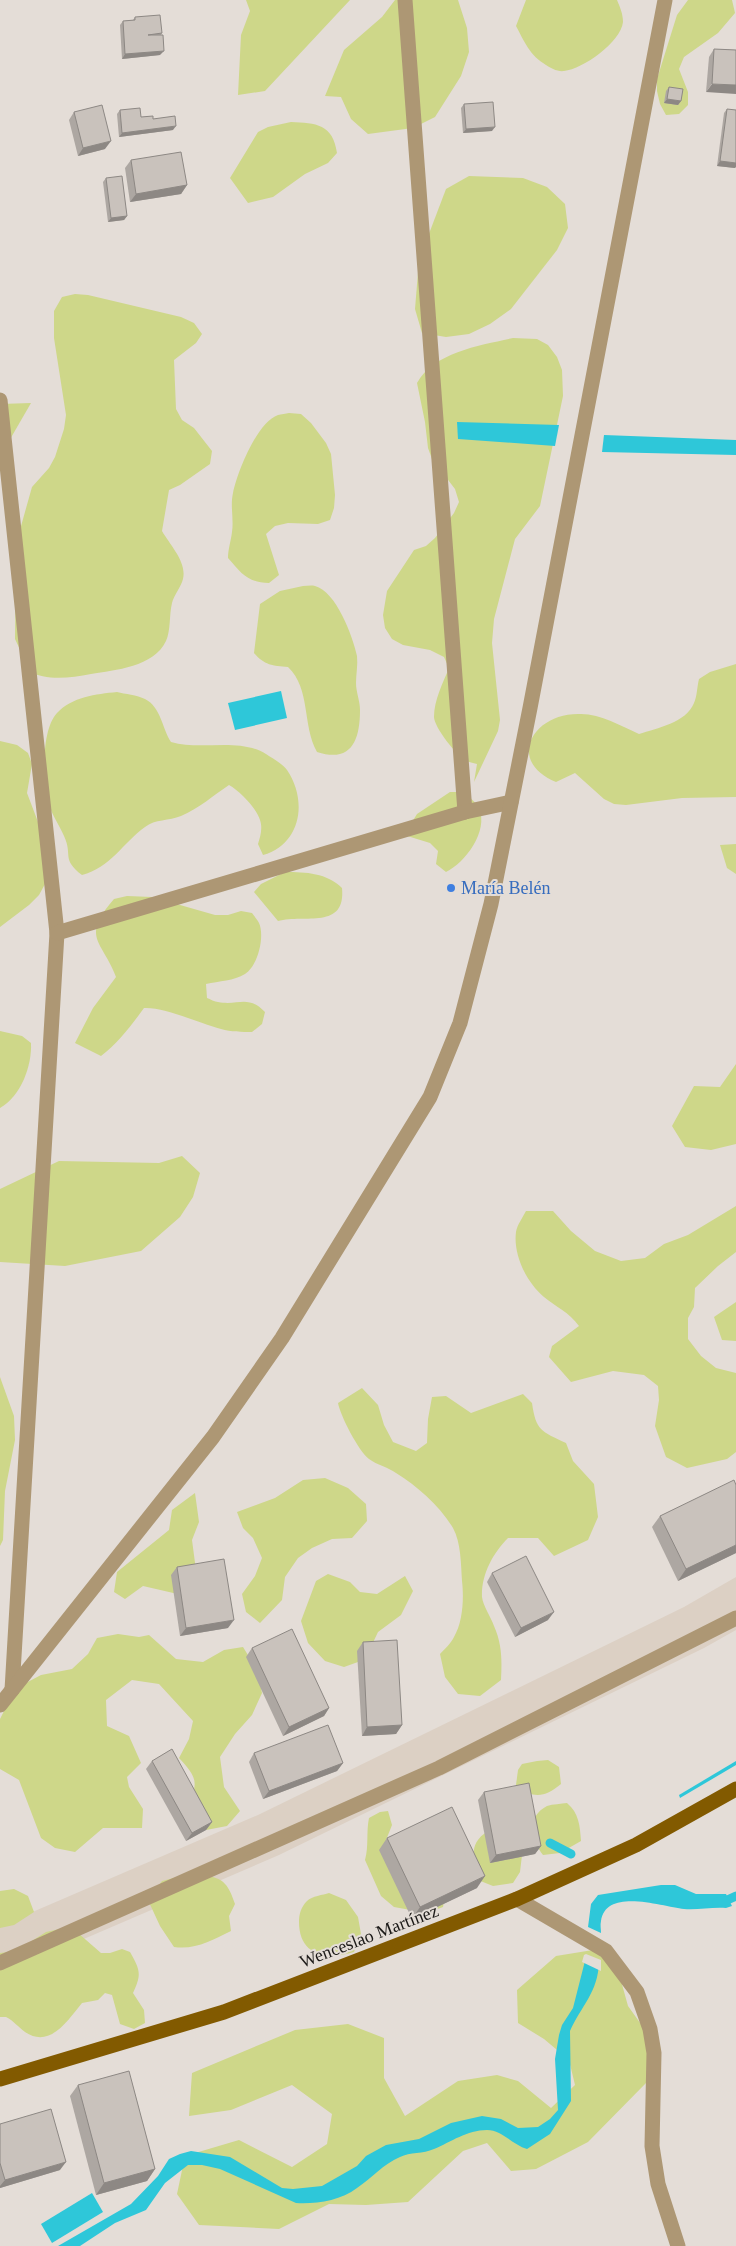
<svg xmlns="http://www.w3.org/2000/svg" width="736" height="2246" viewBox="0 0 736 2246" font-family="Georgia,serif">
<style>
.built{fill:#dcd0c4}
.green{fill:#ced789}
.water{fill:#2ec7d9}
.pier{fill:#e4ddd7}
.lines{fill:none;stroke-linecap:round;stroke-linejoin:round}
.stream{stroke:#2ec7d9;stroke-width:9}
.minor{stroke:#ad9774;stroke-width:15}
.major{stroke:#825a00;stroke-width:15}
.wall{fill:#ada7a2}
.shaded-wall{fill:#8d8884}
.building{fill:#c9c2bc;stroke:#8d8884}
.shop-dot{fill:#3f7fe0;stroke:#e4ddd7;stroke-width:2}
.labels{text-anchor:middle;stroke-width:4;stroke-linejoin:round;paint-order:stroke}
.shop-label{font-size:18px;fill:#366cbe;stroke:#e4ddd7;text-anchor:start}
.street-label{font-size:18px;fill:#1c1a18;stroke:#e4ddd7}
</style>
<rect width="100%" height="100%" fill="#e4ddd7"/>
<polygon class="built" points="736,1577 736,1630 704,1648 279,1855 0,1975 0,1926 258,1815 684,1607"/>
<g class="green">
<polygon points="246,0 350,0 265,91 238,95 241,35 250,11"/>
<polygon points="395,0 458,0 467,28 469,52 461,76 435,117 413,128 368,134 351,119 341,97 325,96 344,50 382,17"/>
<path d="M 526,0 L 617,0 C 620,7 623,14 623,22 C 621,42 583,69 564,71 C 558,72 550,68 546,65 C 530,56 524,41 516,26 Z"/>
<polygon points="688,0 732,0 735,13 718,33 684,57 679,69 688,92 688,105 679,114 666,115 660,104 657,91 657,79 677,15"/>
<path d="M 291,122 C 316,123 333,124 337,153 L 328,163 L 305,174 L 273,197 L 248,203 L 230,178 L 258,132 L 268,127 Z"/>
<polygon points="469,176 523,178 547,187 565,204 568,228 557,250 511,309 490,324 469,334 446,337 422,333 415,309 419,260 446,189"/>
<path d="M 75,294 L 88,295 L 181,317 L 194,323 L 202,334 L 196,343 L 174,360 L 176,409 L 182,420 L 194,428 L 212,451 L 210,464 L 180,485 L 169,490 L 162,531 C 170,545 187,562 183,579 C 181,587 174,595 172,603 C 169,615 171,630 166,641 C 154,667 115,670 91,674 C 69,678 48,681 27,671 L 24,658 L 15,639 L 16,544 L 32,487 L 49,468 L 55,457 L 64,429 L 66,415 L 54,338 L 54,311 L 62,297 Z"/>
<path d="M 513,338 L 537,339 L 548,345 L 557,357 L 562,370 L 563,396 L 540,506 L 515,539 L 494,619 L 492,643 L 500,720 L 498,731 L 474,782 L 477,764 C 473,763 469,762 466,761 C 457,756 434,727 434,717 C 434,700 443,683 449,668 L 444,657 L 430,650 L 403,645 L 392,639 L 385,628 L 383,615 L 387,591 L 414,550 L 426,546 L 435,538 L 454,513 L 459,502 L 455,489 L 432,459 L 428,448 L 425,422 L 417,383 C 434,352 481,345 513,338 Z"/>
<polygon points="31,403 5,448 0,404"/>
<path d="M 289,413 L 301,414 L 311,423 L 326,443 L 331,454 L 335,495 L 334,508 L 330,520 L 318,524 L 288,523 L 275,526 L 266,534 L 279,575 L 269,583 C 247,582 242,574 228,558 C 228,549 231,541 232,532 C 234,519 230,506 233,493 C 237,473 257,422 278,415 C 281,414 286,414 289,413 Z"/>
<path d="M 303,586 C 307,586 311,585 315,586 C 336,591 353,637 357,656 C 358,665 356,674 356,683 C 356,692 360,701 360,710 C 360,741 351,763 317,752 C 302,725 311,689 288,667 C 273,666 264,665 254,653 L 260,604 L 280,591 Z"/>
<path d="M 736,664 L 736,797 L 682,798 L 626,805 L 614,804 L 604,799 L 575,773 L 556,782 C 505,761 533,712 581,714 C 601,714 621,726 639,734 C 657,728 686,723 694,703 C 697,697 697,687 699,679 L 710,672 Z"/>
<path d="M 117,692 C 125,694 137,695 145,699 C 161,707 162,728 171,742 C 202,751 238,737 266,754 C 272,758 283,764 287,770 C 308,801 301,844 263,855 L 258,844 C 260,837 263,829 260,820 C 257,809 240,791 229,785 C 214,795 198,809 181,816 C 169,821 155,819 145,827 C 123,843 110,868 82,875 C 61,859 73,855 64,836 C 59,825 51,813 48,802 C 43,780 41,730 57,713 C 72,697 96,694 117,692 Z"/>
<polygon points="0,741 17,745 28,753 32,764 27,793 46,843 45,884 39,895 29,905 0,927"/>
<path d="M 450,792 L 462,792 C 469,797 475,801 479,808 C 489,831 465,863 446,872 L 436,864 L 438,851 L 430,843 L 404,835 L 417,814 Z"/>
<polygon points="736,844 736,874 727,868 720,845"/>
<path d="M 285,872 C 306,872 327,873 342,888 C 346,930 305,914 278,921 L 254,892 L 261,884 Z"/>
<path d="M 127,896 L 152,897 L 215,915 L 228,915 L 241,911 L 252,913 C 254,916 257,919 259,923 C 265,936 258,966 245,974 C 234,981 219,981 206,984 L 207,998 C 210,999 215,1002 218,1002 C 239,1006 247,994 265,1012 L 262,1024 L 252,1032 C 242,1032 231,1032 221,1029 C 198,1023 165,1007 144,1008 C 131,1026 118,1043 101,1056 L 75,1043 L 93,1008 L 116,977 C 102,940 80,938 114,899 Z"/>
<path d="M 0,1031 L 22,1036 L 31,1043 C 32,1066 21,1096 0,1108 Z"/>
<polygon points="736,1064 736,1144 711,1150 685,1147 672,1126 694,1086 720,1087"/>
<polygon points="182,1156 200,1173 193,1197 180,1217 141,1251 65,1266 0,1262 0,1189 59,1161 159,1163"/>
<path d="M 736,1206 L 736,1252 L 718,1266 L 695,1288 L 694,1307 L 688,1318 L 688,1339 L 701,1356 L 716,1368 L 736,1373 L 736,1452 L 727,1459 L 687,1468 L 666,1457 L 655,1426 L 659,1400 L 658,1386 L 644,1375 L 613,1371 L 571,1382 L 549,1357 L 552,1346 L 579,1326 C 569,1312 556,1307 544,1297 C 526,1282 513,1254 516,1232 C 517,1225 523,1217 526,1211 L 553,1211 L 571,1231 L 595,1251 L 621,1261 L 645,1258 L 664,1244 L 688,1235 Z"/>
<polygon points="736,1302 736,1341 722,1340 714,1317"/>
<polygon points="0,1377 14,1416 15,1440 5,1491 3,1540 0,1546"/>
<path d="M 362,1388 L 378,1405 L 384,1425 L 393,1442 L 416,1451 L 427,1443 L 428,1419 L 432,1397 L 446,1396 L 471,1413 L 523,1394 L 532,1403 C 536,1431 541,1431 566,1443 L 573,1461 L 594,1484 L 598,1517 L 588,1540 L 554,1556 L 538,1538 L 508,1538 C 493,1553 481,1575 482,1597 C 483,1606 491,1617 494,1626 C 502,1644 502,1660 501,1680 L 480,1696 L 458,1694 L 445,1677 L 440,1654 C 445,1649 451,1643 454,1637 C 463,1622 464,1598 462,1581 C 461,1565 461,1542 453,1528 C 440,1506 417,1486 396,1473 C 388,1467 377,1465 369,1459 C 359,1452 340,1415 338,1403 Z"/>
<polygon points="325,1478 348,1488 366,1504 367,1521 352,1538 332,1539 312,1548 298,1558 285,1577 282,1600 260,1623 246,1612 242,1594 255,1576 262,1558 253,1538 243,1528 237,1512 275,1498 303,1480"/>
<polygon points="195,1493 199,1522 192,1540 197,1578 182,1595 143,1586 125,1599 114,1592 117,1572 169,1530 172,1510"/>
<polygon points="328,1574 350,1582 360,1592 377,1594 405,1576 413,1591 401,1615 378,1632 369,1651 358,1662 344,1667 325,1661 308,1643 301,1621 316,1581"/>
<path d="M 118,1634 L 139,1637 L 149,1635 L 176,1659 L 203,1662 L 224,1650 L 243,1647 L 257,1670 L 262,1693 L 252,1715 L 235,1734 L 220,1757 L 224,1787 L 240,1811 L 227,1826 L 206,1830 L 187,1812 C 196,1784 201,1781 179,1758 L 189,1739 L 193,1721 L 159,1684 L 132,1680 L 106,1700 L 107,1726 L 129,1736 L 141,1763 L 127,1777 L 129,1787 L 143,1809 L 142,1828 L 103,1828 L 75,1852 L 55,1848 L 41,1838 L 19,1780 L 0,1769 L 0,1719 L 7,1705 L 22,1685 L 41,1675 L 72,1669 L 88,1654 L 97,1638 Z"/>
<path d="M 548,1760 L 559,1767 L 561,1784 C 544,1798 533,1799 516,1785 L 518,1770 L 522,1764 L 537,1761 Z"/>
<path d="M 567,1803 C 579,1813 580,1826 581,1841 L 560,1853 L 543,1855 C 531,1839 526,1817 547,1806 C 553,1804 561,1804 567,1803 Z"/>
<path d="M 388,1811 L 392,1825 L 386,1840 L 447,1885 L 443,1907 L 427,1913 L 394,1907 L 381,1896 L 365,1860 C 369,1846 366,1832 369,1818 L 380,1812 Z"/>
<path d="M 488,1831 L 522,1855 L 520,1872 L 513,1883 L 493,1886 L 478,1880 C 474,1860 467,1844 488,1831 Z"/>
<path d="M 193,1873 C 220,1878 226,1877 235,1904 L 229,1916 L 231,1931 C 212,1940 196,1950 174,1947 L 160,1926 L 148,1900 L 162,1881 Z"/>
<polygon points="14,1889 28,1896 34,1912 14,1925 0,1928 0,1891"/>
<path d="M 329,1893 L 346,1900 L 358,1917 L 361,1934 L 354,1952 C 326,1961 299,1955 299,1922 C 299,1914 301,1907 307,1901 C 312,1896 323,1895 329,1893 Z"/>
<path d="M 64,1928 L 78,1933 L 101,1953 L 110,1953 L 122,1949 L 130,1952 C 140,1970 142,1974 133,1993 L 144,2010 L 145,2023 L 134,2029 L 120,2024 L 112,1995 L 105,1993 L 98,2000 L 82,2003 C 68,2020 50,2049 25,2032 C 18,2027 14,2021 6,2017 L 0,2017 L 0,1953 L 16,1951 L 46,1932 Z"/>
<polygon points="599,1949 618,1970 628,2006 653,2041 646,2083 588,2142 536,2169 511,2171 487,2143 463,2151 408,2202 366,2205 329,2204 279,2229 199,2225 177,2194 185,2156 239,2140 292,2167 327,2144 332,2114 292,2085 231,2110 189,2116 192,2073 295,2030 348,2024 384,2038 384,2078 405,2116 458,2081 497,2075 518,2081 551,2108 575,2085 569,2060 544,2039 518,2023 517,1990 556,1956"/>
</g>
<g class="water">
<polygon points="457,422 559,425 555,446 458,439"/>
<polygon points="604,435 736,440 736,455 602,452"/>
<polygon points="281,691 287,718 235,730 228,703"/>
<polygon points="736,1761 736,1765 680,1798 679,1795"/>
<path d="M 661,1885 L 675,1885 L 696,1894 L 726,1894 L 732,1906 L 726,1908 C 712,1907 698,1910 684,1909 C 663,1907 606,1887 601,1921 C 600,1925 601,1929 601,1933 L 588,1927 L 591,1904 L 598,1895 Z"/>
<path d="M 586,1957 L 599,1962 C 598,1993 581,2006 570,2031 L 571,2101 L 550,2134 L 527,2149 C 513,2145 502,2130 487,2130 C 467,2130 451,2142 434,2149 C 423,2154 410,2152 400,2157 C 383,2164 372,2178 357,2188 C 340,2201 316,2204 296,2203 L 220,2169 L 202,2165 L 188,2165 L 165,2183 L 146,2210 L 115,2223 L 80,2246 L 58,2246 L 131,2204 L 158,2176 L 169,2159 L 180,2154 L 191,2151 L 230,2157 L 282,2188 L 293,2189 L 322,2186 L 357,2166 L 366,2156 L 386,2145 L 419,2139 L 451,2123 L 482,2116 L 501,2119 L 518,2128 L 538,2127 L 550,2119 L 558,2110 L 555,2059 L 559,2035 L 562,2025 L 573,2008 Z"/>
<polygon points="92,2193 103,2212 52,2243 41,2224"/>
</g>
<polygon class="pier" points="586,1954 601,1960 601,1971 582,1962 584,1955"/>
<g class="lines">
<g class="stream">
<polyline points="550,1843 571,1854"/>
<polyline points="717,1902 725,1901 736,1896"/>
</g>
<g class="minor">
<polyline points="405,0 465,812"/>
<polyline points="0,400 57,933 12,1690"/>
<polyline points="57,933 465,812 511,802"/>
<polyline points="0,1705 213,1437 282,1338 430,1097 460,1023 491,904 530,708 665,0"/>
<polyline points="517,1899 606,1951 637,1992 650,2029 654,2053 652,2146 658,2184 678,2246"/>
<polyline points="0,1963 439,1768 736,1618"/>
</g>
<polyline class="major" points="0,2079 224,2012 517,1899 636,1845 736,1789"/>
</g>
<g class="wall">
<polygon points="135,17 162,33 161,35 160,55 122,59 120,25 123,21 133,20"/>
<polygon points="714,49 736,50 706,92 709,57"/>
<polygon points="669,87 681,101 678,105 664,103 666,91"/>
<polygon points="464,104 492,131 463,133 461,108"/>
<polygon points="727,109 735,168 717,166 724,113"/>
<polygon points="120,110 141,117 153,119 173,130 119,137 117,114"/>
<polygon points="74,112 105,149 78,156 69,120"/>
<polygon points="131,160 187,185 181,194 130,202 125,168"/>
<polygon points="106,178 127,216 124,220 108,222 103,182"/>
<polygon points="736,1485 736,1553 678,1581 652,1527 660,1516"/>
<polygon points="177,1567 228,1628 180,1636 171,1575"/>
<polygon points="492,1573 548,1620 515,1637 487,1582"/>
<polygon points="363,1642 402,1725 396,1734 362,1736 357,1651"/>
<polygon points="252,1648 329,1708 324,1716 283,1736 246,1657"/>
<polygon points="254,1753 343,1763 337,1771 263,1799 249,1762"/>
<polygon points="152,1761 212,1822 206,1830 186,1841 146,1769"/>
<polygon points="484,1792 541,1846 535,1854 490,1863 478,1800"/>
<polygon points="387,1838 477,1888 412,1919 379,1850"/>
<polygon points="78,2085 155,2169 147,2181 96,2195 70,2096"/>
<polygon points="0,2124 60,2170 0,2188"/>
</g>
<g class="shaded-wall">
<polygon points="164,51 160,55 122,59 125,54"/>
<polygon points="712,84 736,85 736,94 706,92"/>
<polygon points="667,99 681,101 678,105 664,103"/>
<polygon points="176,126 173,130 119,137 122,133"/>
<polygon points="495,127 492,131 463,133 466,129"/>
<polygon points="111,141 105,149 78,156 83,148"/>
<polygon points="720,161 736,163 736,167 735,168 717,166"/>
<polygon points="187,185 181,194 130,202 136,194"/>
<polygon points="127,216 124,220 108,222 111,218"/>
<polygon points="736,1545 736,1553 678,1581 686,1569"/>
<polygon points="554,1612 548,1620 515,1637 521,1628"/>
<polygon points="234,1620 228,1628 180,1636 186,1628"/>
<polygon points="329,1708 324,1716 283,1736 289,1727"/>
<polygon points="402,1725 396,1734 362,1736 367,1727"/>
<polygon points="343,1763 337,1771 263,1799 269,1791"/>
<polygon points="212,1822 206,1830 186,1841 192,1833"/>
<polygon points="541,1846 535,1854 490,1863 496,1855"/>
<polygon points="485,1876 477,1888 412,1919 420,1907"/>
<polygon points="66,2162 60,2170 0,2188 0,2186 5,2180"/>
<polygon points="155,2169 147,2181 96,2195 104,2183"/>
</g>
<g class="building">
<polygon points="160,15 162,33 148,35 163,35 164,51 125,54 123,21 135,20 135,17"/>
<polygon points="714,49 736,50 736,85 712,84"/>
<polygon points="669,87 683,89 681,101 667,99"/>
<polygon points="493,102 495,127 466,129 464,104"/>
<polygon points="102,105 111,141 83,148 74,112"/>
<polygon points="140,108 141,117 153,116 153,119 175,116 176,126 122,133 120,110"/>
<polygon points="727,109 736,110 736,163 720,161"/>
<polygon points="181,152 187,185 136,194 131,160"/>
<polygon points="122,176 127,216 111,218 106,178"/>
<polygon points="734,1480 736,1485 736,1545 686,1569 660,1516"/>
<polygon points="526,1556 554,1612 521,1628 492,1573"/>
<polygon points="224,1559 234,1620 186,1628 177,1567"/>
<polygon points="292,1629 329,1708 289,1727 252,1648"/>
<polygon points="397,1640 402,1725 367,1727 363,1642"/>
<polygon points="328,1725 343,1763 269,1791 254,1753"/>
<polygon points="172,1749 212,1822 192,1833 152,1761"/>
<polygon points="529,1783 541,1846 496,1855 484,1792"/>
<polygon points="452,1807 485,1876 420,1907 387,1838"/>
<polygon points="129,2071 155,2169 104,2183 78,2085"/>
<polygon points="51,2109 66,2162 5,2180 0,2163 0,2124"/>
</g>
<circle class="shop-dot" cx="451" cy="888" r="5"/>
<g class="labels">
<g class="shop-label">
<text x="461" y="894">María Belén</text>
</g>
<g class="street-label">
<text transform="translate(369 1936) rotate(-21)" y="6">Wenceslao Martínez</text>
</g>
</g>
</svg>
